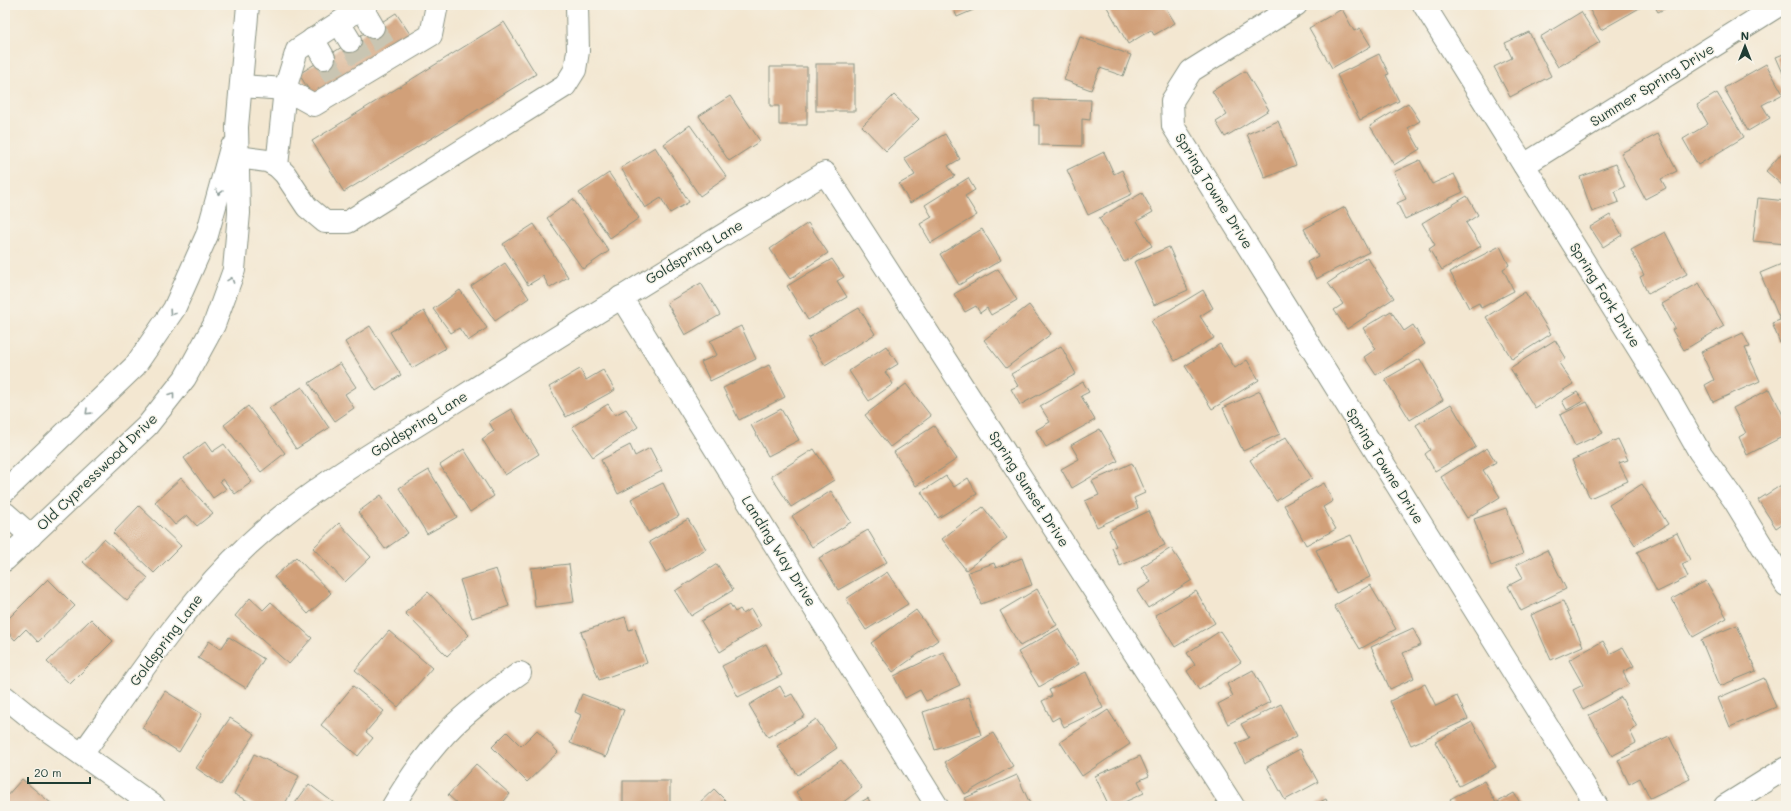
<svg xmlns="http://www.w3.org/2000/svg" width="1791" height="811" viewBox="0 0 1791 811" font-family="Mali,sans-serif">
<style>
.building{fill:#d1a079}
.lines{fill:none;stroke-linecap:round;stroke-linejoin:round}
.minor-tunnel{stroke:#c9c5b2;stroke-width:22;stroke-dasharray:22 11;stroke-linecap:butt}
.minor-casing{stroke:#899282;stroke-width:24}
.minor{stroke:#fff;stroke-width:22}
.oneway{stroke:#8f9e9a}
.labels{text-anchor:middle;stroke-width:3;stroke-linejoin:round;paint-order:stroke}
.street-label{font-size:14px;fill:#1f3d34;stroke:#f7f3e8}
</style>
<rect width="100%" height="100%" fill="#f7f3e8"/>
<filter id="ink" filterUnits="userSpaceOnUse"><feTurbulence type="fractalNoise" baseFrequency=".025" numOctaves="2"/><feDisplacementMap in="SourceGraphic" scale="8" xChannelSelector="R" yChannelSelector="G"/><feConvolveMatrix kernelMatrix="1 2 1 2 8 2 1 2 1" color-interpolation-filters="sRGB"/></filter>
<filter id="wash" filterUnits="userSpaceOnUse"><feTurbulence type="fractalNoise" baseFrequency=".012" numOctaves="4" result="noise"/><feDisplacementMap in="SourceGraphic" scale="16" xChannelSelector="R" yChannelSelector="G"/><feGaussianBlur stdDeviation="0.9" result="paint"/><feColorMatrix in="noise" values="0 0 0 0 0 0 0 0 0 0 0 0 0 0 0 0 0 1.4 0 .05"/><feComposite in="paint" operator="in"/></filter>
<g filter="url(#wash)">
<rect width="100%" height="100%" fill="#f3e7d1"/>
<g id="blocks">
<g class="building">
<polygon points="952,5 985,5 957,17"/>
<polygon points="1110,5 1164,5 1175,23 1154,35 1151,30 1128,44 1107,7"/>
<polygon points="1587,5 1642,5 1643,6 1601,30"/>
<polygon points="1654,5 1672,5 1658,12"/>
<polygon points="1342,9 1354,31 1360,28 1371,46 1332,68 1309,28"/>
<polygon points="1581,12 1600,42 1558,67 1540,37"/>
<polygon points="396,13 410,34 312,95 299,74"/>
<polygon points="504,22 536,74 344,192 312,141"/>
<polygon points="1529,32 1551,76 1510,97 1494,67 1512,58 1505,43"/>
<polygon points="1080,37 1131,55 1123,76 1100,68 1091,90 1064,80"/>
<polygon points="1786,53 1786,80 1776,57"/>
<polygon points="1379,54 1389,74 1386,75 1399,101 1360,120 1337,75"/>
<rect x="816" y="64" width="39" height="47"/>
<polygon points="1766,64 1783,94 1762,105 1770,118 1748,131 1724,88"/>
<polygon points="770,67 807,67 807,125 779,125 779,106 770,106"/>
<polygon points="1245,71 1269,110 1225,137 1216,122 1227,115 1212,91"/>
<polygon points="1717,93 1744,137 1698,165 1683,139 1708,124 1697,105"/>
<polygon points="894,95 919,119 886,151 862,126"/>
<polygon points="730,96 760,141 729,161 699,116"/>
<polygon points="1034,99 1091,100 1090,120 1082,119 1082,146 1039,145 1039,125 1034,125"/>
<polygon points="1408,103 1420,121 1408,128 1420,149 1394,165 1370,126"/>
<polygon points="1278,121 1296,165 1265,178 1247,134"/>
<polygon points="690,125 727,177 700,196 664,144"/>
<polygon points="945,134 960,159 948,166 955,176 910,203 899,184 915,175 904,158"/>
<polygon points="1658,134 1677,171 1661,179 1666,188 1645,199 1621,153"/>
<polygon points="655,147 689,202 670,213 661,198 645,208 621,168"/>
<polygon points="1104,152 1114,174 1122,170 1132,194 1088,215 1067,170"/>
<polygon points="1782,153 1786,156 1786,181 1782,185 1766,171"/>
<polygon points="1420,160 1432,184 1454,174 1463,192 1405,219 1397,203 1406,199 1394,172"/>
<polygon points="1616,164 1625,187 1615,191 1619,202 1592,212 1580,177"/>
<polygon points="609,173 639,218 610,238 579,193"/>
<polygon points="968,178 975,190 965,196 977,215 931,243 920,224 932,217 925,205"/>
<polygon points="1142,193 1153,212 1137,221 1152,246 1124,262 1099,218"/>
<polygon points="1467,196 1478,215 1466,223 1481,246 1442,270 1429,249 1435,245 1422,223"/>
<polygon points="1758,198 1786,201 1786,244 1753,241"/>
<polygon points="573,199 609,251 583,269 547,218"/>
<polygon points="1345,207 1369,252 1316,279 1307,262 1318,256 1304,229"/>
<polygon points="1610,215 1622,235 1603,247 1590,227"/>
<polygon points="808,223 828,253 790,279 770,249"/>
<polygon points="534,224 568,277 550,288 543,276 528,285 503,244"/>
<polygon points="982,229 1001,260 959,285 940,254"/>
<polygon points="1665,232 1687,274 1648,294 1640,277 1644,275 1631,250"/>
<polygon points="1500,246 1509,265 1503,269 1514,291 1481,308 1479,303 1469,308 1450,272"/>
<polygon points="1169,247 1188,290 1154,305 1134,262"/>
<polygon points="1367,257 1394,298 1347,329 1334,310 1343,304 1328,283"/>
<polygon points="832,259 844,277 837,281 847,297 808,320 787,286"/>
<polygon points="505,263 529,298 495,321 471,286"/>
<polygon points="1784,263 1786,268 1786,341 1780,343 1772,323 1780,320 1760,273"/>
<polygon points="998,269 1017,300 991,315 987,308 980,313 976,306 965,312 954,294"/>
<polygon points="701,283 720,315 685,335 667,303"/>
<polygon points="1699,283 1724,326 1684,350 1672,330 1675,328 1662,304"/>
<polygon points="460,290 487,328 468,341 459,328 451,333 433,309"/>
<polygon points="1203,290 1213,308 1200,316 1214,338 1175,361 1151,321"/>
<polygon points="1525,292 1551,334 1512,359 1486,317"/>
<polygon points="1029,305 1051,334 1006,368 984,340"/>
<polygon points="859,308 875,334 825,365 808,338"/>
<polygon points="424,311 446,348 412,368 390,332"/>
<polygon points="1391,311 1404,331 1413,325 1425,344 1376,375 1364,357 1376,349 1363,328"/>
<polygon points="370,326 401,375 376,391 345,342"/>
<polygon points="741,326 756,359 710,381 701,362 717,355 710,341"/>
<polygon points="1743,333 1750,347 1745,348 1760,381 1713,402 1705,385 1714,380 1701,352"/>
<polygon points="1555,340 1566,358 1559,363 1573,384 1535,408 1510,368"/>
<polygon points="1220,344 1235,368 1247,360 1259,380 1212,409 1185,366"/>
<polygon points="886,346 898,364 885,372 893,384 869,401 849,371"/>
<polygon points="1061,346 1076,374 1020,405 1011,389 1018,386 1011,374"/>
<polygon points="1420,359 1443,400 1410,420 1385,379"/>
<polygon points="340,363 356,387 345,394 354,408 335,421 309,383"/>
<polygon points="769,365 785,397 739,420 723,388"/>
<polygon points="580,369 586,380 603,370 615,390 566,417 549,387"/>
<polygon points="1083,382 1089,392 1081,396 1095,420 1046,447 1036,430 1050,422 1040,406"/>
<polygon points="906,384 931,416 890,447 865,415"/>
<polygon points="302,387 329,428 296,449 269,408"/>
<polygon points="1770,389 1786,421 1786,435 1747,455 1739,437 1746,433 1733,408"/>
<polygon points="1260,391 1280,434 1243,451 1223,408"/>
<polygon points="1577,392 1583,401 1567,410 1562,401"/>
<polygon points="1587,402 1603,433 1575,446 1560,415"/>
<polygon points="608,404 615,415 626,409 638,427 593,457 572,427"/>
<polygon points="1451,404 1476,447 1435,471 1425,454 1430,450 1416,425"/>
<polygon points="248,406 285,453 261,472 224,425"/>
<polygon points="511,409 539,454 505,475 482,439 494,431 489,422"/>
<polygon points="781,409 799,440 768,456 751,425"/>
<polygon points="934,426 957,459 916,486 894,452"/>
<polygon points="1100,429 1118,461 1072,488 1061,469 1079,459 1071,445"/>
<polygon points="1286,437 1312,478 1276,501 1250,460"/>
<polygon points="1618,439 1628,460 1619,463 1628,481 1590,498 1572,460"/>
<polygon points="205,442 212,452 224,444 252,482 235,494 223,479 220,481 226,489 213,498 184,458"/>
<polygon points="630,445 635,456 650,448 662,471 618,494 601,460"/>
<polygon points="1487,448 1496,462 1483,470 1500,497 1467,518 1441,477"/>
<polygon points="464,449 494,496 470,512 440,465"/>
<polygon points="814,449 834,480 791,507 771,476"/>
<polygon points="1132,463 1145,493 1134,498 1138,508 1097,527 1085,501 1099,495 1092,481"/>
<polygon points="429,470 457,517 427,534 399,488"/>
<polygon points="946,476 954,487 968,478 977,494 938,518 921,492"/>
<polygon points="181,478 213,513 197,526 187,515 175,525 155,502"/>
<polygon points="1786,482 1786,521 1776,528 1758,500"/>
<polygon points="663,483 679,516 648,532 631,499"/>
<polygon points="1324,483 1333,501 1323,507 1336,529 1306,545 1284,505"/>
<polygon points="1642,484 1668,524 1635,545 1609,505"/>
<polygon points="831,491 851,522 812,547 792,516"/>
<polygon points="381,495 408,533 385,549 358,512"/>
<polygon points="139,506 181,546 154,573 113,533"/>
<polygon points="983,507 1007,538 966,570 942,539"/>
<polygon points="1506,508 1523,554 1491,566 1474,519"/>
<polygon points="1149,511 1165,545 1120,566 1112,548 1116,546 1109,530"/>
<polygon points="688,519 706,549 666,572 649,542"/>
<polygon points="339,523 371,557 345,582 313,548"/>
<polygon points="868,530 887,562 838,590 819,558"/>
<polygon points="1677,533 1690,560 1682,564 1688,577 1657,592 1637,552"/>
<polygon points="1351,535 1370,577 1336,593 1316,550"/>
<polygon points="104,539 148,578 127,601 83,562"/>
<polygon points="1171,548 1192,580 1148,608 1137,591 1151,582 1141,567"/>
<polygon points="1547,550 1566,589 1521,611 1508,586 1523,578 1516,565"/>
<polygon points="296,557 331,593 308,614 274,577"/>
<polygon points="1022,558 1032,585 981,604 968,572 994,563 996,568"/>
<polygon points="569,564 574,602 535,607 531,568"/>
<polygon points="717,564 733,590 691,616 675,591"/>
<polygon points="496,569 509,606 472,618 460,580"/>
<polygon points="887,572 908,604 866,630 846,599"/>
<polygon points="48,579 75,606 38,642 26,629 15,640 5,629 5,622"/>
<polygon points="1706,581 1727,618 1693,637 1672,599"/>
<polygon points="1370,585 1396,629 1360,649 1334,606"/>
<polygon points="1037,589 1057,625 1020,646 1000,611"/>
<polygon points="1196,591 1215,623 1175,647 1155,615"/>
<polygon points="428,592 469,635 447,656 405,613"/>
<polygon points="250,598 263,610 271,602 312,638 289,664 235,616"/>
<polygon points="1563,601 1583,646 1551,660 1531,615"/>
<polygon points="730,604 735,612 740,609 743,614 751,609 761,626 720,652 701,621"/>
<polygon points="916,610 938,640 893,672 871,643"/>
<polygon points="625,617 629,630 635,628 647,663 599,680 581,632"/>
<polygon points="91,619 113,641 70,684 47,662"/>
<polygon points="1737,625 1756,671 1720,686 1701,640"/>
<polygon points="1413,628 1421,645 1403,653 1414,678 1390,689 1371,647"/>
<polygon points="1058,629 1079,664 1039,687 1018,652"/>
<polygon points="389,631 432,668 398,707 355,670"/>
<polygon points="1220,631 1241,662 1199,690 1187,671 1195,665 1187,653"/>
<polygon points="229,637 264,659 246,688 198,658 209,641 221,649"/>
<polygon points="1603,641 1610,654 1623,647 1634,666 1623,672 1629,684 1583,709 1573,690 1583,685 1569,660"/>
<polygon points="766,644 782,675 738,697 722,666"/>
<polygon points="943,652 960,685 926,701 920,690 905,698 894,676"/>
<polygon points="1253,670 1270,702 1228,724 1218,704 1233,696 1227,684"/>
<polygon points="1086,672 1103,708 1064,727 1059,717 1052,721 1042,701 1052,696 1049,690"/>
<polygon points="1764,678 1776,707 1730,727 1718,698"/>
<polygon points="1425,684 1436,706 1457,696 1468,719 1411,745 1390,701"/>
<polygon points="353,686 384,711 366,732 373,738 358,756 321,725"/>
<polygon points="780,686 786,697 792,694 805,716 768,737 749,705"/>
<polygon points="165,691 202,714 179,752 142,728"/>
<polygon points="582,694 624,710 606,757 570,743 581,715 575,712"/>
<polygon points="969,697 981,735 935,750 923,712"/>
<polygon points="1621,697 1637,727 1630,731 1636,743 1612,756 1589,715"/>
<polygon points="1281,704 1297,736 1245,763 1236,744 1249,738 1241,724"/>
<polygon points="1108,710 1130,744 1082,776 1060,742"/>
<polygon points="230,718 255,734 221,785 196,768"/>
<polygon points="816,719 837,748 798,775 777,746"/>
<polygon points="1472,722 1496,767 1459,786 1435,742"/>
<polygon points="537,730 558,752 527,782 492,747 507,732 521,746"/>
<polygon points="993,733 1013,766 965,794 945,762"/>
<polygon points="1669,736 1690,779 1650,798 1640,778 1629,784 1618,760"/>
<polygon points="1300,749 1318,782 1285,800 1267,767"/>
<polygon points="254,754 299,776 284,806 258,806 234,794"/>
<polygon points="1140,756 1149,776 1138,781 1144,793 1116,806 1109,806 1095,776"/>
<polygon points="841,760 862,788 838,806 806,806 796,792"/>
<polygon points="476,764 510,794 500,806 460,806 448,795"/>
<polygon points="1017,775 1031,806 969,806 965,798"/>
<polygon points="22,779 52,804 50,806 5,806 5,798"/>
<rect x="623" y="781" width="47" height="25"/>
<polygon points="1484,781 1496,803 1514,793 1522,806 1454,806 1450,799"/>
<polygon points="309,784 338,806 293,806"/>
<polygon points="714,789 731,806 696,806"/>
<polygon points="868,798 872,806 854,806"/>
<polygon points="1326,799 1329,806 1311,806"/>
</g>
</g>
</g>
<g filter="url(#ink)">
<use href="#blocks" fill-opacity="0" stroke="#899282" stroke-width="1"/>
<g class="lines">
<g class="minor-tunnel">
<polyline points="373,27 386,49"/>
<polyline points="350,41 363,63"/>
<polyline points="324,58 336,80"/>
</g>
<g class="minor-casing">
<g id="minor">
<polyline points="1296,5 1191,71 1172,101 1173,126 1597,806"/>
<polyline points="1424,5 1666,393 1699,451 1734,500 1786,585"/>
<polyline points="362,8 373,27"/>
<polyline points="339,23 350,41"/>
<polyline points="313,39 324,58"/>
<polyline points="241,86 285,89 297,50 366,5"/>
<polyline points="238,157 267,161 277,166 285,174 307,207 325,222 348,222 565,86 575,70 578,51 577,5"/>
<polyline points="1524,165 1779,5"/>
<polyline points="277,166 285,89 314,105 431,35 437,5"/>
<polyline points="621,297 937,806"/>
<polyline points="5,491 135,366 174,309 207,235 231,148"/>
<polyline points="5,513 31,536"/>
<polyline points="5,560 147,426 185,378 214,325 234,270 239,213 237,127 248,5"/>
<polyline points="5,697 36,722 154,806"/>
<path d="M 82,754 C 135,682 183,605 249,544 C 312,486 390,443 462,397 C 582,321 703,247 825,173 L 1233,806"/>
<path d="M 393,806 C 410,777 431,748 454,725 C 474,706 497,689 520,673"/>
<polyline points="1725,806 1786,768"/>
</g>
</g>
<use href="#minor" class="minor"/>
</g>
<defs><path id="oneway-chevron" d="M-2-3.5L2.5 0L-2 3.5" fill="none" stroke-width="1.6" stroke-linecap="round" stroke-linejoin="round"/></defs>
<g class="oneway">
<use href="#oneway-chevron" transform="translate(219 192) rotate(106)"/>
<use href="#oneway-chevron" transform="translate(231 280) rotate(-70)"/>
<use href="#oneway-chevron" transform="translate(172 313) rotate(123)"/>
<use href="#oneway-chevron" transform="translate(172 395) rotate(-52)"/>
<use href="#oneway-chevron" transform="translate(88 412) rotate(136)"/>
</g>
</g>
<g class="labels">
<g class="street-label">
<text transform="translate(1652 85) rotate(-32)" y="5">Summer Spring Drive</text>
<text transform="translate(1214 191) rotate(58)" y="5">Spring Towne Drive</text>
<text transform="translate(694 252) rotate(-31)" y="5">Goldspring Lane</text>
<text transform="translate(1605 295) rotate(58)" y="5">Spring Fork Drive</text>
<text transform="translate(419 424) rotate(-32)" y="5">Goldspring Lane</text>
<text transform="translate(1385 466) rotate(58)" y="5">Spring Towne Drive</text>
<text transform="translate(97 472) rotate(-44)" y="5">Old Cypresswood Drive</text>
<text transform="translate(1029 489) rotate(57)" y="5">Spring Sunset Drive</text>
<text transform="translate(779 551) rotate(58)" y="5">Landing Way Drive</text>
<text transform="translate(166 640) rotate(-53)" y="5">Goldspring Lane</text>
</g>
</g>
<rect width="1791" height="811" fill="none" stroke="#f7f3e8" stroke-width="20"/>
<g transform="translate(1745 46)" stroke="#f7f3e8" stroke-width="3" paint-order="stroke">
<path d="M0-3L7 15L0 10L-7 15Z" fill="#1f3d34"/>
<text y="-6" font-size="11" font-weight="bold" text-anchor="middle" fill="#1f3d34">N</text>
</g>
<path d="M28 777v6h62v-6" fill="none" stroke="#1f3d34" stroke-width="2"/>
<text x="34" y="777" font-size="12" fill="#1f3d34" stroke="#f7f3e8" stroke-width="3" paint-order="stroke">20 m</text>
</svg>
